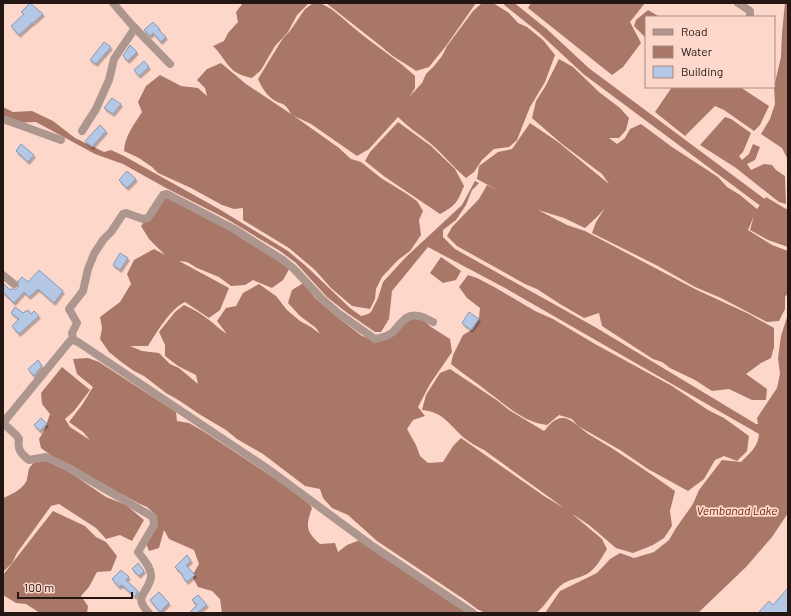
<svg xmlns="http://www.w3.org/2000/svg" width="791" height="616" viewBox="0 0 791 616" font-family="Barlow,sans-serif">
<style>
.water{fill:#a87767}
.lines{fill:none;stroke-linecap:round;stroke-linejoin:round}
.canal{stroke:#a87767;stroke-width:8}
.building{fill:#b4c7e5;stroke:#8799b5;filter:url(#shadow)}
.minor{stroke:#ad968e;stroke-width:8}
.labels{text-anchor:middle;stroke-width:3.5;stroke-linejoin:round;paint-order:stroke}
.water-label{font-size:12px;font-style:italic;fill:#672812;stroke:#fed7cb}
</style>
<defs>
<filter id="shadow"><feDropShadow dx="1.5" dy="2.5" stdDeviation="0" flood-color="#0004"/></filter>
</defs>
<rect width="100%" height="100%" fill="#fed7cb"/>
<g class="water">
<path d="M 243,3 L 309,3 L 297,15 L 288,32 L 275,46 L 261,70 L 252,78 C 227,73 228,61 213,46 L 224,41 L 228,33 L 238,22 L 236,12 Z"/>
<path d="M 313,3 C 316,3 319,3 322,4 C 334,9 344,20 354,28 C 374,45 396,58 415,76 L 415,88 L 410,96 L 422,83 L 426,74 L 434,66 L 442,56 L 447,46 L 473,11 L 482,3 L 493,3 L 509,13 L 518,23 L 527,27 L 543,40 L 555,55 L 545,82 L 530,107 L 517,140 L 509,147 L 494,149 L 482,160 L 474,172 L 466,178 C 453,167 443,154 430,143 C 419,134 408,127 398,117 L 369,149 L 357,156 L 311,124 L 294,116 L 339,148 L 351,159 L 361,162 L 381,178 L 407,194 L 417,201 L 423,211 L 419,220 L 421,235 L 410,251 L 398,260 L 382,277 L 376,289 L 375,299 L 370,309 L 352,306 L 331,288 L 315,270 L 289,248 L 243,220 L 243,208 L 234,209 L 222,205 L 191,188 L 158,173 L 152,167 L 139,158 L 124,151 C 125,135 134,125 142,112 L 138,102 L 146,86 L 160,75 L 181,86 L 198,88 L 207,96 L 205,88 L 197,80 L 207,69 L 221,63 L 246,84 L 291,114 C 284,100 281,106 271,98 C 265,93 261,86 258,79 L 283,38 L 290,31 L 305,9 Z"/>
<path d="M 326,3 L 476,3 L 446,46 L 429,67 L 416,71 C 405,63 392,57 382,47 Z"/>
<polygon points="531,3 645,3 630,22 641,43 623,67 612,75 528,8"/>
<polygon points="785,3 788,3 788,160 782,148 761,134 770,119 775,104 774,87 781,57 782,33"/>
<polygon points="648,10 660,17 646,17 646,38 634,26 636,20"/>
<polygon points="559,59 573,67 599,92 620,108 629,118 626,130 619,138 609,138 617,144 625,138 630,129 641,124 672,147 718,177 727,187 740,195 757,209 766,197 786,209 788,208 788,247 768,240 750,230 754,216 748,230 772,245 788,251 788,293 785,297 785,309 779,321 767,322 721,298 695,287 658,266 592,233 596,222 605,208 598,216 585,228 564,218 538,210 567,225 585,231 695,289 749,314 774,328 774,347 771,358 761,363 746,374 767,389 766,400 752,400 729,389 712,391 695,380 670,368 662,362 653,359 602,326 599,313 584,318 560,304 537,289 525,284 457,246 447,236 452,227 479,199 487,185 499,191 477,179 479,166 498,152 512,149 530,123 558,142 609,184 602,174 562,144 532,118 536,101 545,87"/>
<polygon points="672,87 740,87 769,106 760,125 754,131 724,110 715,106 685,136 655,112"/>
<path d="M 3,107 L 13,112 L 32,111 L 53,121 L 75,138 L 104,152 L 111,150 L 124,156 L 219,209 L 288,251 L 306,266 L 350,308 L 361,316 L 368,314 L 371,312 L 378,298 L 383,282 L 406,257 L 462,205 L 475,181 L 479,183 L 472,190 L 466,205 L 456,220 L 443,230 L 443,237 L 455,249 L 595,327 L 756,424 L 758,424 L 757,418 L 777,388 L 780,374 L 778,358 L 781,336 L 788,314 L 788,513 L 772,537 L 746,567 L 698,613 L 545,613 L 560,591 L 597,573 L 610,559 L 620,553 L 634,558 L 654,552 L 669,540 L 676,528 L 693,504 L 699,490 L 722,460 L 741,462 C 748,455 759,446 759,434 L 505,288 L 428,247 L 392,291 L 389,319 L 381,332 L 375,332 L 346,312 L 327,297 L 296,263 L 280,251 L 225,218 L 166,188 L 123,164 L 95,154 L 36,122 L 12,123 L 3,117 Z"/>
<polygon points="725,117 731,119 751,133 743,152 739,156 742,160 749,154 753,144 760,147 755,160 747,164 751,170 764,164 772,165 776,170 785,176 786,204 779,202 736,168 700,145"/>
<path d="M 398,122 L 431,146 L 455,169 L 464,186 C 457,203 456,205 440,214 L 385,177 L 365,161 L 370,152 Z"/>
<path d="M 165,195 L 178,200 L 291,266 L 283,280 L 272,288 L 253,280 L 245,285 L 231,286 L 219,277 L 197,268 L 187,262 L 179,261 L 229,288 L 220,310 L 209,318 L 185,302 C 170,309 157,332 148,346 L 130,346 L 142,351 L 159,353 L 170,364 L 179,368 L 198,384 L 196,375 L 178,366 L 165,356 L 165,345 L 159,332 L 175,312 L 184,305 C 193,309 202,314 209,320 C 216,325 220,330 227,334 L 217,321 L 226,308 L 236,306 L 243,293 L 259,284 L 276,296 L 287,310 L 300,321 L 311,327 L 320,334 L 316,328 L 300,316 L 288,303 L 292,290 L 305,282 L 314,297 L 336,316 L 362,336 L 372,339 L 385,336 L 405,314 L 419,316 L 431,327 L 450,339 L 452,352 L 430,384 L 418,407 L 425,416 L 413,420 L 407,429 L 416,445 L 420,456 L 428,463 L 443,462 L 453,446 L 461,438 L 544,496 L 564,508 L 484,450 C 476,446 469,442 463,437 C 449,424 443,412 422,410 L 426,395 L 440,373 L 450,369 L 498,401 L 509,410 L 544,431 C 549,426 554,417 564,418 C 572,419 582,430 590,435 C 619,452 647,471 675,491 L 670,511 L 672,526 L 664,538 L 653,545 L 633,553 L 616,548 L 589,525 L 571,513 L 602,539 L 607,549 C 602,557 596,569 587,574 C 580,578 571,579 564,583 C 552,591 547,605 536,613 L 485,613 L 477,609 L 465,600 L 377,541 L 348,515 L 332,508 L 323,498 L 320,489 L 305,486 L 263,454 L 237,439 L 226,430 L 199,414 L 180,401 L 166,393 L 144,376 L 134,371 L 120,361 L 109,352 L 100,339 L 102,328 L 100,317 L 120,302 L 131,284 L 127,274 L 134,260 L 154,249 L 165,255 L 149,239 L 141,226 Z"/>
<polygon points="441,257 461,271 456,280 443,283 430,273"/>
<path d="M 468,275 L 477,278 L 496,288 L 535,311 L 553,319 L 595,344 L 672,386 L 708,410 L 724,418 L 749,436 L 747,451 L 737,461 L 724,456 L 715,460 L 704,479 L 688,491 L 648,469 L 620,450 L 578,426 L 572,419 L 559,415 L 547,425 C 523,422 506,405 488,392 C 476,382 463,374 451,364 L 453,355 L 463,335 L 473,329 L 479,318 L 480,308 L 467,298 L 459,287 Z"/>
<path d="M 88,358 L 99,362 L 176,412 L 177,421 L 189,423 L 203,431 L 306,499 L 312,508 C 306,525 305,531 320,544 L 335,543 L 338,552 L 347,545 L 360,540 L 468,613 L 222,613 L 220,599 L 212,591 L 198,587 L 192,576 L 199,564 L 194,550 L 169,539 L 164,530 L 159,548 L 149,551 L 145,540 L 156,515 L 147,507 L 138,503 L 56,459 L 41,448 L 39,439 L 44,431 L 50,414 L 42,404 L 41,393 L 62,367 L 90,390 L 74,411 L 65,419 L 70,427 L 90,440 L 83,432 L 69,422 L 82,405 L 93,387 L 77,374 L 73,359 Z"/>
<path d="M 47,461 L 62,467 L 106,497 L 126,505 L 144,520 L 132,541 L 120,535 L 106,539 L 96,528 L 59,504 L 51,506 L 17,553 L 12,563 L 3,572 L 3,498 C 11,495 25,488 27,479 C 30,468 26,472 34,462 Z"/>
<polygon points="53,511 85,526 96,537 106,542 117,556 111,571 97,572 89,587 81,596 88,606 87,613 40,613 26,604 16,603 3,595 3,575"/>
</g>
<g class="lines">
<polyline class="canal" points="508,3 543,31 586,71 762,202"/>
</g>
<g class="building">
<polygon points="30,3 43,14 33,23 32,23 19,35 11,26 24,14 21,12"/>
<polygon points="153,22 159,28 158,29 166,37 161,42 153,33 150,36 144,30"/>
<polygon points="104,42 111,47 96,64 90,60"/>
<polygon points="130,45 137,52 128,61 123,56"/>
<polygon points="144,61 149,67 139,76 134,70"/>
<polygon points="112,98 121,104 113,114 104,108"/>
<polygon points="100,125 106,131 92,147 85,141"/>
<polygon points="21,144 34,155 28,162 16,151"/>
<polygon points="127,171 136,179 127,188 119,180"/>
<polygon points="120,253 128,258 120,270 113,265"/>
<polygon points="39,270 63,291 54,303 38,289 29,297 24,292 14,303 3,292 3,283 10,290 11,289 16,289 18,287 18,281 22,277 28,282"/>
<polygon points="15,307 23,313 28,310 31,314 34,311 39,316 19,334 12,326 19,319 11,313"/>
<polygon points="469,312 479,319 471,330 462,323"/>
<polygon points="38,360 42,366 34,376 28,369"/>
<polygon points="41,418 47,424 40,431 34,425"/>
<polygon points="187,555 191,561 186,565 195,575 187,582 182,576 183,575 175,567"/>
<polygon points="138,563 144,571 139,576 132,569"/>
<polygon points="121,570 129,577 126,580 138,591 135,597 122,585 119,587 112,579"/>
<polygon points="788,588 788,613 758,613 769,601 773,605"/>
<polygon points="159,592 169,603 160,612 150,600"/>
<polygon points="198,595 207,605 197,613 189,613 197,605 192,600"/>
</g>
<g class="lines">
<g class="minor">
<polyline points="113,3 131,24 170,64"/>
<polyline points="738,3 750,11 750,17"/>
<polyline points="3,119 61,140"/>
<polyline points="82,131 96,109 109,80 114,59 135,28"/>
<polyline points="3,275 14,284"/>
<path d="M 73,340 L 72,333 L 77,323 L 69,309 L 83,291 L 88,269 L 94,254 L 103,240 L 111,232 L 123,214 L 126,213 L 143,219 L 148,218 L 163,195 L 167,194 L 234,229 L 283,260 L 293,268 L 322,299 L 338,313 L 375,339 C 381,338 388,336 393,332 C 400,325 406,313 418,316 C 423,316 428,320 433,322"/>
<polyline points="3,423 70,341 73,340 78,342 268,469 371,545 473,613"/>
<path d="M 3,423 L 16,435 L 19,439 C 17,449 21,454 29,460 L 46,457 L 69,468 L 153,517 L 154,525 L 138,552 C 143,559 152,568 151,577 C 148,594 132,596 149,613"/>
</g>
</g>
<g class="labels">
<g class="water-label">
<text x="737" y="515">Vembanad Lake</text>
</g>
</g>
<rect width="791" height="616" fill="none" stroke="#241612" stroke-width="8"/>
<rect x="645" y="16" width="130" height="72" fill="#fed7cb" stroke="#a78a81"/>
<rect x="653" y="29" width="20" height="6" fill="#ad968e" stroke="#a78a81"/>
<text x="681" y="36" font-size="12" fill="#241612">Road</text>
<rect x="653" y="46" width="20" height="12" fill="#a87767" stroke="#a78a81"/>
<text x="681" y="56" font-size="12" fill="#241612">Water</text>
<rect x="653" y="66" width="20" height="12" fill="#b4c7e5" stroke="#a78a81"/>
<text x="681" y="76" font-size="12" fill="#241612">Building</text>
<path d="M18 592v6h114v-6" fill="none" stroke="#241612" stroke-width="2"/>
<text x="24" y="592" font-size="12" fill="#241612" stroke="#fed7cb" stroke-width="3" paint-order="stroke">100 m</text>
</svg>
